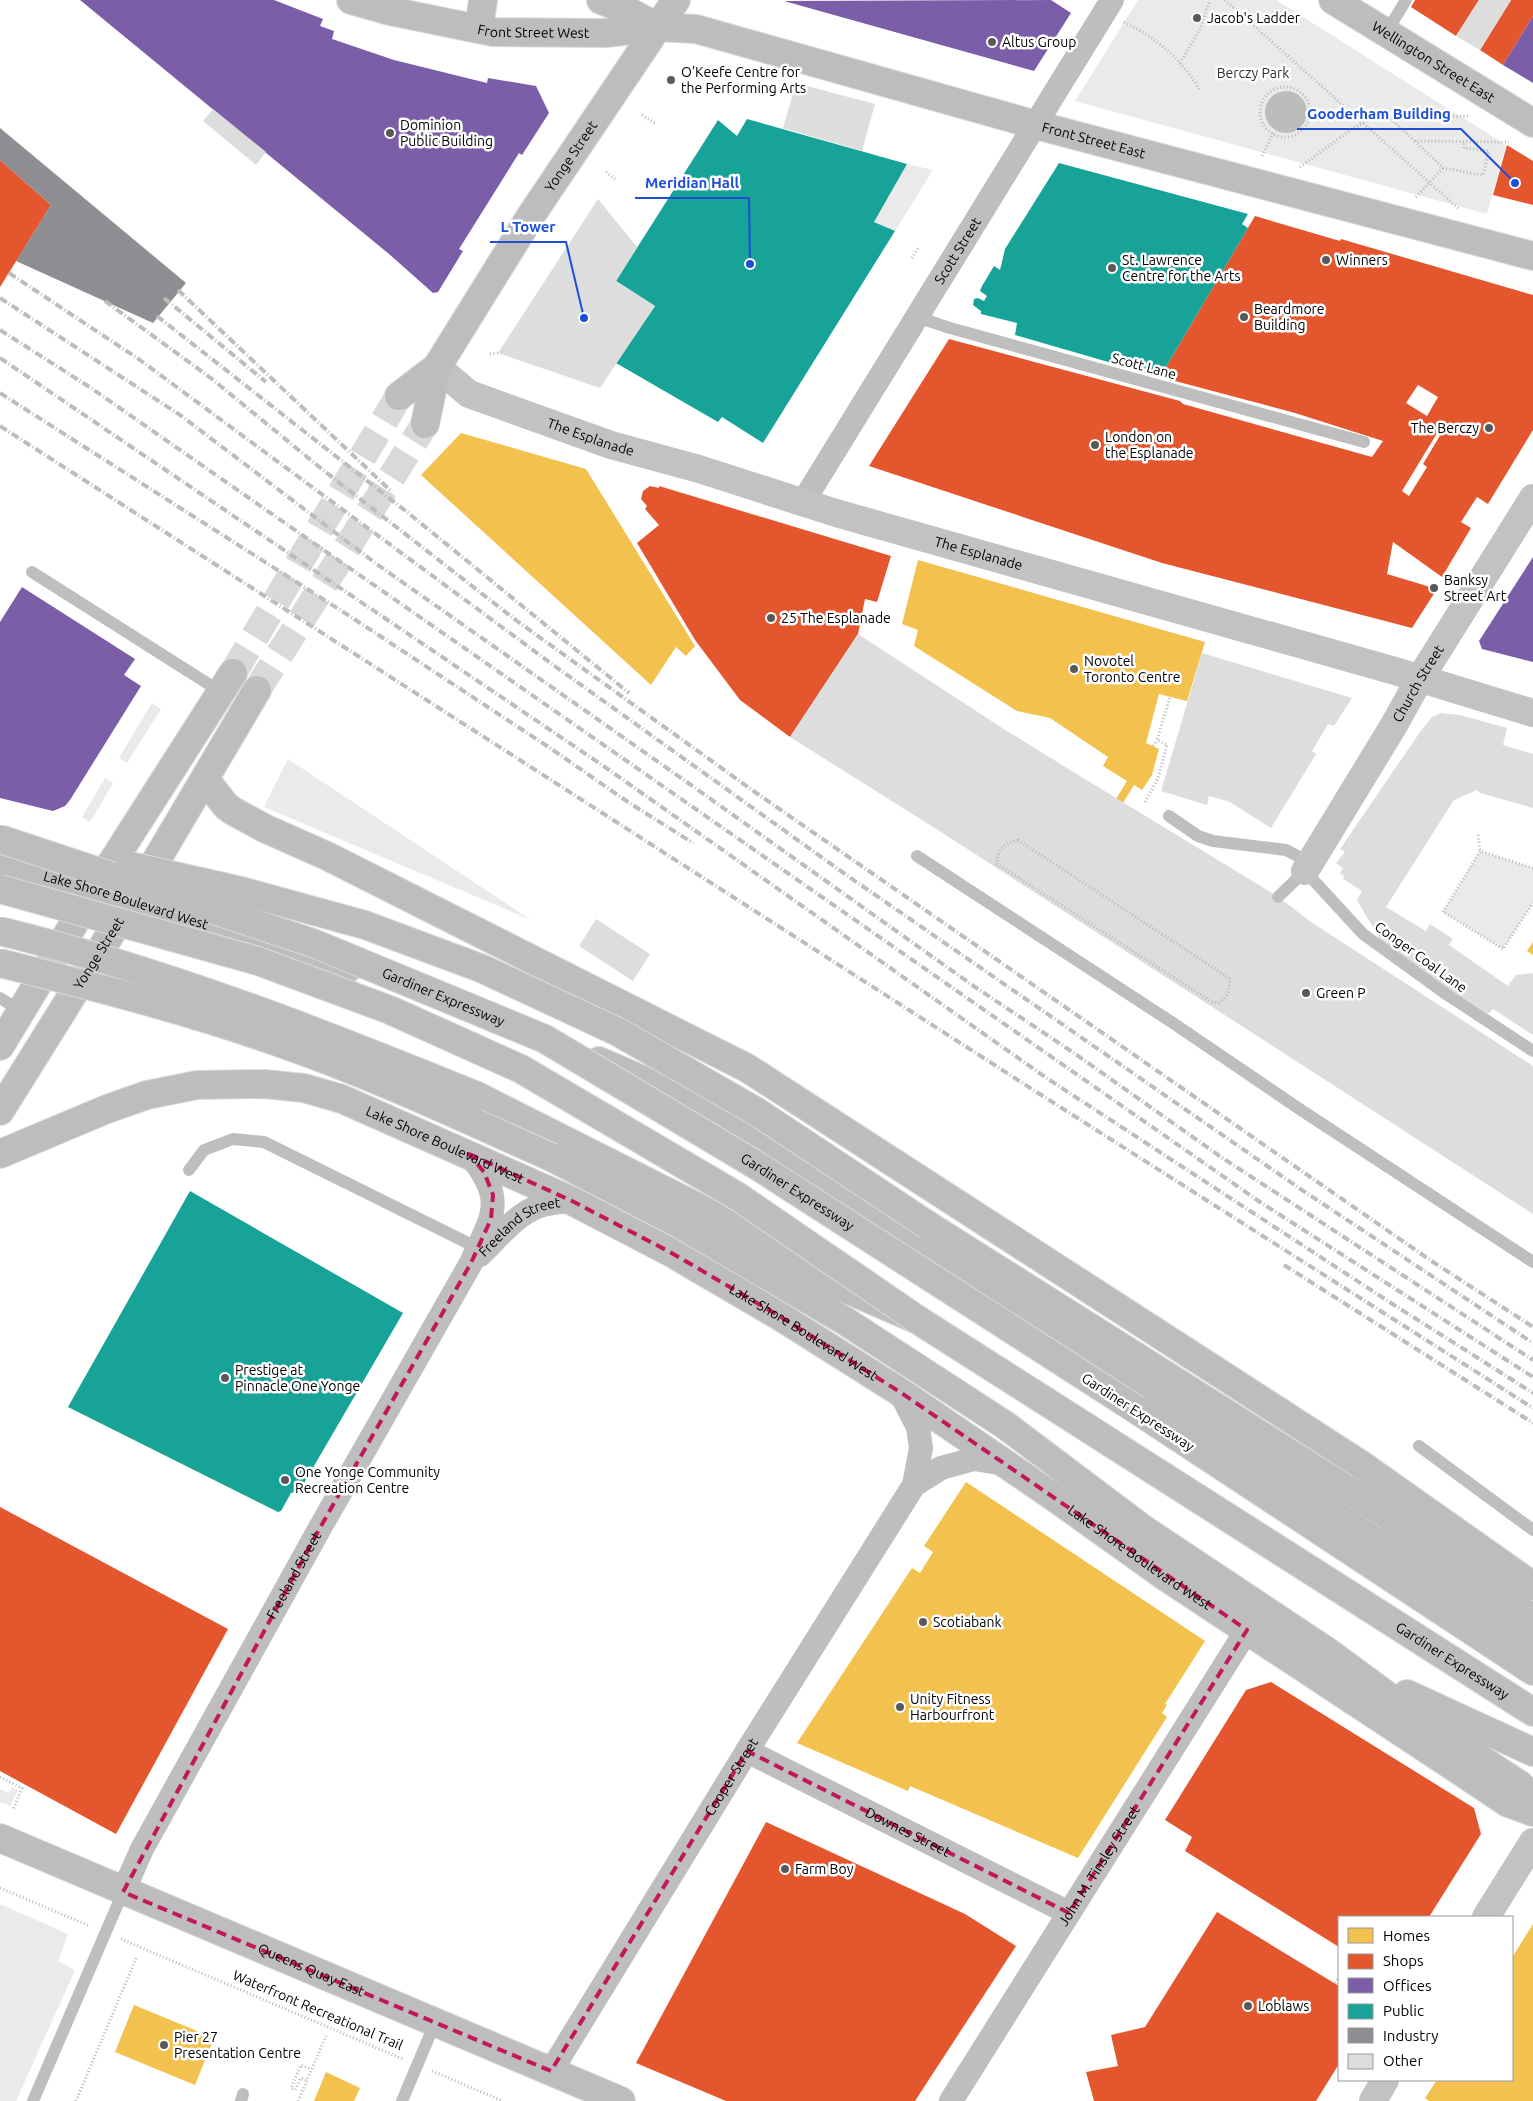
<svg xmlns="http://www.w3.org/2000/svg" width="1533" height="2101" viewBox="0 0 1533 2101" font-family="Ubuntu,sans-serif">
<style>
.green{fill:#eaeaea}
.water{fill:#bcbcbc}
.homes{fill:#f2c14e}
.shops{fill:#e4572e;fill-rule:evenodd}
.offices{fill:#7b5ea7}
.public{fill:#17a398}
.industry{fill:#8d8d92}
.building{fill:#ddd}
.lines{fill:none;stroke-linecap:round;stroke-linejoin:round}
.primary-tunnel{stroke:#d9d9d9;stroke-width:28;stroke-dasharray:28 14;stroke-linecap:butt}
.primary-casing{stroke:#dbdbdb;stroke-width:30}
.highway-casing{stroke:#dbdbdb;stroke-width:30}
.path{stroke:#b8b8b8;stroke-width:3;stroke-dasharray:1 2.5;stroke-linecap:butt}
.lane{stroke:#bebebe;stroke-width:12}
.street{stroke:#bebebe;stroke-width:24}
.secondary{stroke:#c2c2c2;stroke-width:28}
.primary{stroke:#bdbdbd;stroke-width:28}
.highway{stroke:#bdbdbd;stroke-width:28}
.tram{stroke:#bdbdbd;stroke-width:1}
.rail{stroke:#bdbdbd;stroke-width:4;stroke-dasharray:8 2.5 1 2.5;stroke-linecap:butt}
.highway-bridge-casing{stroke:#dbdbdb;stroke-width:30;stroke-linecap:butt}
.highway-bridge{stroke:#bdbdbd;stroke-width:28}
.marked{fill:none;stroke:#c2185b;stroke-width:4;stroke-dasharray:10 6;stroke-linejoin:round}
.poi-dot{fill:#595959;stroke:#fff;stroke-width:2}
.labels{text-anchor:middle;stroke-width:5;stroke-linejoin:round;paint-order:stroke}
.poi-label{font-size:14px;fill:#000;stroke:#fff;text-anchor:start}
.street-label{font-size:14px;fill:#000;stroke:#fff}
.park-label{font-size:14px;fill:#303030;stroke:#fff}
.leader{fill:none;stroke:#1d4ed8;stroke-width:2}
.callout-dot{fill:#1d4ed8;stroke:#fff;stroke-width:2}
.callout-label{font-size:15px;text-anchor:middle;font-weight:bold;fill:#1d4ed8;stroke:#fff;stroke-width:5;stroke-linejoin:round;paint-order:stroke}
</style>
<rect width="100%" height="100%" fill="#fff"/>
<g class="green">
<polygon points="1138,0 1276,0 1506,145 1487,214 1075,101"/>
<polygon points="907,164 933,170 895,231 874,222"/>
<polygon points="152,703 161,709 127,763 119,758"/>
<polygon points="288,759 531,920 264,807"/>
<polygon points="105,778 113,783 90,822 82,817"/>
<polygon points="1480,851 1533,868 1533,903 1503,949 1443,912"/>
<polygon points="12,1787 18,1790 10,1806 0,1802 0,1789 9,1793"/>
<polygon points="0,1904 68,1934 58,1961 75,1970 16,2101 0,2101"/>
</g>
<circle class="water" cx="1286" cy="112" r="21"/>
<g class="homes">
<polygon points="957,355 966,360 967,359 1012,385 990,462 971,458 959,479 942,469 935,470 896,447"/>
<polygon points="1073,382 1157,406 1087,518 1035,486 1050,465"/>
<polygon points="461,433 586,469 695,646 686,656 676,647 651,685 421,475"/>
<polygon points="918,560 1205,642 1187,701 1159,694 1146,743 1159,749 1152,775 1142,790 1134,785 1123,803 1278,897 1308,920 1290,948 1278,943 1267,946 1255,965 980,786 1013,735 1116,799 1127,781 1103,766 1108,757 1050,718 1017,711 914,646 918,630 902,624"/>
<polygon points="57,648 77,652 94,659 110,671 72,738 55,764 37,780 25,787 11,788 0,786 0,693 11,677 25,663 38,653"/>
<polygon points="1533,942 1533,955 1527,951"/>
<polygon points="966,1482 1205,1641 1165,1704 1167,1705 1162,1713 1167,1717 1078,1858 910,1786 908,1791 797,1743 912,1568 920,1573 933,1552 924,1546"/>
<polygon points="1533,1924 1533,2101 1429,2101 1425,2098 1437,2080 1512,2080 1512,1963 1513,1956"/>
<polygon points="134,2005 214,2038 195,2085 115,2052"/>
<polygon points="326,2072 360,2088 354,2101 314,2101"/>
</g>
<g class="shops">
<polygon points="1415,0 1479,0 1456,36 1411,7"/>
<polygon points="1511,0 1533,0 1533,16 1503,65 1480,50"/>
<polygon points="1507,145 1533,161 1533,205 1493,195"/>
<polygon points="0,160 51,205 0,287"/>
<path d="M 1255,216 L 1340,241 L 1341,239 L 1533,295 L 1533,430 L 1488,504 L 1477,497 L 1461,522 L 1471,528 L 1442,577 L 1393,542 L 1387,574 L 1437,589 L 1412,628 L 1162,563 L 869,466 L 949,339 L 1180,401 L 1183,404 L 1372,457 L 1383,441 L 1295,413 L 1160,377 ZM 1418,385 L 1438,397 L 1427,416 L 1406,403 ZM 1442,425 L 1445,427 L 1423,464 L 1427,467 L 1409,496 L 1402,491 Z"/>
<polygon points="650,486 659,488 659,486 891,556 877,602 865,599 858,634 790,737 740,700 695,640 637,543 659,525 645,509 647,506 641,499 643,491"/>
<polygon points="0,1507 228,1629 116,1834 0,1771"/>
<polygon points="1271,1682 1474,1808 1481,1834 1429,1917 1339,1917 1339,1947 1185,1851 1192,1837 1165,1820 1246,1690"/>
<polygon points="766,1822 965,1914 1016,1946 915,2101 726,2101 636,2063"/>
<polygon points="1217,1912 1339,1986 1339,2064 1316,2101 1094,2101 1086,2072 1118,2066 1111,2035 1145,2027"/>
</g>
<g class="offices">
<polygon points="80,0 274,0 323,19 320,26 334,31 332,39 394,60 487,83 488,78 536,86 549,113 522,155 519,153 459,249 463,251 438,292 433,293 389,254"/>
<polygon points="1051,0 1071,13 1034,71 784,1"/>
<polygon points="1533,16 1533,83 1503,65"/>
<polygon points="1533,557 1533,662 1482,649 1479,641"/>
<polygon points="22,587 135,659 124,675 141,686 70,800 65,806 53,811 0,798 0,622"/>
</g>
<g class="public">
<polygon points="747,119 907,164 874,222 895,231 763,443 722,417 718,422 616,363 655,306 616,281 718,120 737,136"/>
<polygon points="1059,163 1248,214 1242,224 1248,228 1160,377 1015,335 1017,323 981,314 981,311 973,305 974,299 978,298 984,301 987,296 980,291 982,286 994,266 1000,270 1005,249"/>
<polygon points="190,1191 403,1313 300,1490 291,1493 281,1511 278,1512 68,1407"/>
</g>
<polygon class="industry" points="0,128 186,283 153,323 16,261 51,205 0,160"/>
<g class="building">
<polygon points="1479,0 1511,0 1480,50 1456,36"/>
<polygon points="796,83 875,104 862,151 783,128"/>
<polygon points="213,109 266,152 256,165 203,121"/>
<polygon points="598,199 637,247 616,281 655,306 600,388 498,353"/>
<polygon points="858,634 1013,735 1278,897 1308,920 1533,1066 1533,1214 941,832 790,737"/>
<polygon points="1202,653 1352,698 1334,726 1328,724 1327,726 1312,751 1316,754 1271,828 1230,802 1209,796 1207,805 1161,791"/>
<polygon points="1441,713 1460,715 1507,728 1503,745 1533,754 1533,808 1480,793 1477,790 1454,800 1386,907 1426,931 1430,924 1453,939 1449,945 1508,986 1516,975 1533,973 1533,1035 1493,1009 1488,1014 1385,948 1357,900 1362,891 1343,879 1344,876 1340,873 1343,868 1336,863 1345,852 1340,849 1420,732 1432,717"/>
<polygon points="596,919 650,954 633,981 579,946"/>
</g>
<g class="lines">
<g class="primary-tunnel">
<polyline points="233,673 399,396"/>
<polyline points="257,690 425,424"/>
</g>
<g class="primary-casing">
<g id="primary">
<path id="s9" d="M 351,0 L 390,11 L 493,32 L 606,33 L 657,27 L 696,29 L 1036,125 L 1533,256"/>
<polyline points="601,0 626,10 657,27"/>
<path id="s10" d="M 1333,0 L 1533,123"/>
<polyline points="479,29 483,0"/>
<polyline points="399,396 437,367"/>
<path id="s11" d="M 425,424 L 437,367 L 532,214 L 676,0"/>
<polyline points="0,1046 95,889 233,673"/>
<path id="s12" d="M 0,1111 L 153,866 L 257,690"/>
<path id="s13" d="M 0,1838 L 621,2101"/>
</g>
</g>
<g class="highway-casing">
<g id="highway">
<polyline points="205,779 226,806 233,811 264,828 327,856 747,1068 1360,1464 1533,1586"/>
<path id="s14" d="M 0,864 L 95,889 L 347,969"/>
<polyline points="599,1061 680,1096 1533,1642"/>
<path id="s15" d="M 477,1096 L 709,1213 L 809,1273 L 918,1320 L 1533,1712"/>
<path id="s16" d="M 0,1154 L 107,1109 L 147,1095 L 197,1085 L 264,1084 L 304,1088 L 342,1099 L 572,1201 L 670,1252 L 781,1317 L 900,1392 L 1054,1497 L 1166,1577 L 1448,1763 L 1508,1803 L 1533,1812"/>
<polyline points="551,1157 676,1222 845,1321 1005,1425 1143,1529 1328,1652 1411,1713 1520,1785 1533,1800"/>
<polyline points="929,1226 1389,1516 1533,1619"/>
<polyline points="1137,1410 1533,1671"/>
<polyline points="1407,1694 1533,1752"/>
</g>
</g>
<g class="path">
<polyline points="1225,0 1458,208"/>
<path d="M 1124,22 C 1158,39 1180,58 1200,90"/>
<polyline points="1180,63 1200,29 1210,0"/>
<circle cx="1285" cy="112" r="25"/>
<polyline points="642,115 655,123"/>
<polyline points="1391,119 1415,141 1509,142"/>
<polyline points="1415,141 1443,168 1483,175 1489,151 1464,148 1464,141"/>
<polyline points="1262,156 1273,133"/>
<polyline points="1300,167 1352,129 1370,119 1469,116"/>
<polyline points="606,172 615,179"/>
<polyline points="1416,197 1443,168"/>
<polyline points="912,258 919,247"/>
<polyline points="490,354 498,353"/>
<polyline points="1153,746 1157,740"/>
<polyline points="1145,802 1158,778 1167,745 1157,740 1170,697"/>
<polyline points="1478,835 1480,851"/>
<path d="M 1018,840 L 1229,978 C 1231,989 1228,996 1219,1003 L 1212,1002 L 997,864 C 997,849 1004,844 1018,840 Z"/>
<polyline points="1533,868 1480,851 1443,912 1503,949 1533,903"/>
<polyline points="0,1777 22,1788 13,1810"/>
<polyline points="0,1888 90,1926"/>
<polyline points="121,1939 403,2059"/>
<polyline points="1335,1983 1338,1979 1339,1980"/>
<polyline points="432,2071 503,2101"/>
<polyline points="306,2080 301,2078 295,2090 291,2088 301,2065 310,2069"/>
<polyline points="76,2101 137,1956"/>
<polyline points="298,2101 326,2036"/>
</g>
<g class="lane">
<polyline points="1386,33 1406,0"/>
<polyline points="917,317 950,328 1364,442"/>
<polyline points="32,572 221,692"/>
<polyline points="1169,816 1198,836 1213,841 1286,850 1311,863"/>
<polyline points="917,856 1173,1023 1301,1110 1533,1262"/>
<polyline points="1278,897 1305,871 1363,934 1443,992 1533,1051"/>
<polyline points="0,998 21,1011"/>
<polyline points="189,1170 204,1150 233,1139 264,1142 478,1248"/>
<polyline points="1419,1446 1533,1530"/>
<polyline points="33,2101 123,1892"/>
<polyline points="241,2101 243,2094"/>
<polyline points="402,2101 435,2023"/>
</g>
<g class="street">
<path id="s1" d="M 803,502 L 1112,0"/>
<path id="s2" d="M 480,1255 C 497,1239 514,1216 537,1207 C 548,1203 561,1202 572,1201"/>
<polyline points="914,1485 941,1468 974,1459 1005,1464"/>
<path id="s3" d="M 747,1751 L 1069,1913"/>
<path id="s4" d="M 123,1892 L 142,1849 L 321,1526 L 471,1263 C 493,1214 507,1201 469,1154"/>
<path id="s5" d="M 551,2071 L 747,1751 L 914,1485 L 921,1448 L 918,1427 L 900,1392"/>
<path id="s6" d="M 951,2101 L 1247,1630"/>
</g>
<g class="secondary">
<path id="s7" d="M 437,367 L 469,394 L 611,445 L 699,469 L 836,513 L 1395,671 L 1533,713"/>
<path id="s8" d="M 1305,871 L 1394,725 L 1419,680 L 1533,498"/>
<polyline points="1486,1917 1533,1842"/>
<polyline points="1373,2101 1385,2080"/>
</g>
<use href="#primary" class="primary"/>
<use href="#highway" class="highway"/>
<polyline class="tram" points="1349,0 1533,115"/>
<g class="rail">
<polyline points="9,273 140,360 556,667 845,874 1299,1188 1533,1343"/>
<polyline points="178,290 392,492"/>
<polyline points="0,298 180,415 378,565 691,785 975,987 1074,1053 1221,1157 1533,1360"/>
<polyline points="164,298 266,382"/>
<polyline points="105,301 212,379 323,470 517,621 752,790 1433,1262 1533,1327"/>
<polyline points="157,316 407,512 629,693"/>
<polyline points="0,330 91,388 1260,1202 1533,1377"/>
<polyline points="0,358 602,765 1048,1079 1391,1303 1533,1393"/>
<polyline points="0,393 348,615 547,746 628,802 693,843"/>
<polyline points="0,426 1035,1091 1533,1408"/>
<polyline points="1284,1265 1533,1423"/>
</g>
<g class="highway-bridge-casing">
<g id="highway-bridge">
<path id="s17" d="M 0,839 L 313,943 L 545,1039 L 756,1165 L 1137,1410"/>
<polyline points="130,866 241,891 365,925 483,969 618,1032 757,1112 929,1226"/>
<polyline points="0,889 258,961 390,1010 521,1069 737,1196 918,1320"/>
<path d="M 0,931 C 165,971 320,1032 477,1096"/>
<path d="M 0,963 C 95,987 191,1011 283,1044 C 375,1076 463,1118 551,1157"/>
</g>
</g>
<use href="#highway-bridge" class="highway-bridge"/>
</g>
<path class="marked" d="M 469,1154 L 572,1201 L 670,1252 L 781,1317 L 900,1392 L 1247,1630 L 1069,1913 L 747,1751 L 551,2071 L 123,1892 L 321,1526 L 471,1263 L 491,1219 L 493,1195 L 484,1172 Z"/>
<g class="poi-dot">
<circle cx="1197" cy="18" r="5"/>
<circle cx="992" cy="42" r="5"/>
<circle cx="671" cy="80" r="5"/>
<circle cx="390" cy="133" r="5"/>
<circle cx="1326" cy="260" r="5"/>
<circle cx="1112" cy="268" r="5"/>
<circle cx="1244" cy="317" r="5"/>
<circle cx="1489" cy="428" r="5"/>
<circle cx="1095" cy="445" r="5"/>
<circle cx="1434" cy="588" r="5"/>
<circle cx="771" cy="618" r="5"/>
<circle cx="1074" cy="669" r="5"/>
<circle cx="1306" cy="993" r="5"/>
<circle cx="225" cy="1378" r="5"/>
<circle cx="285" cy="1480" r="5"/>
<circle cx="923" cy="1622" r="5"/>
<circle cx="900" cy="1707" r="5"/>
<circle cx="785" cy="1869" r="5"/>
<circle cx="1248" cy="2006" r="5"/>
<circle cx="164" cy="2045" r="5"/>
</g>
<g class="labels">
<g class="poi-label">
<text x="1207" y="23">Jacob's Ladder</text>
<text x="1002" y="47">Altus Group</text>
<text x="681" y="77">O’Keefe Centre for<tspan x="681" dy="16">the Performing Arts</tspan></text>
<text x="400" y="130">Dominion<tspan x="400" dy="16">Public Building</tspan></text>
<text x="1122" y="265">St. Lawrence<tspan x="1122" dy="16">Centre for the Arts</tspan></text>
<text x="1336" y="265">Winners</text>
<text x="1254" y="314">Beardmore<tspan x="1254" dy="16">Building</tspan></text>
<text x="1479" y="433" text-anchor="end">The Berczy</text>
<text x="1105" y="442">London on<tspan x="1105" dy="16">the Esplanade</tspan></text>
<text x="1444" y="585">Banksy<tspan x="1444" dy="16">Street Art</tspan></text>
<text x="781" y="623">25 The Esplanade</text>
<text x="1084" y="666">Novotel<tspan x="1084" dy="16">Toronto Centre</tspan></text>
<text x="1316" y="998">Green P</text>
<text x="235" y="1375">Prestige at<tspan x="235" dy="16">Pinnacle One Yonge</tspan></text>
<text x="295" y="1477">One Yonge Community<tspan x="295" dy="16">Recreation Centre</tspan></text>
<text x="933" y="1627">Scotiabank</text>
<text x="910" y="1704">Unity Fitness<tspan x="910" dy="16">Harbourfront</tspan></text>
<text x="795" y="1874">Farm Boy</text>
<text x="1258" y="2011">Loblaws</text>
<text x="174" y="2042">Pier 27<tspan x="174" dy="16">Presentation Centre</tspan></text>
</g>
<g class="street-label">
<text dy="5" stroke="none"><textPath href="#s9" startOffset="186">Front Street West</textPath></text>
<text dy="5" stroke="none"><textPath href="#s10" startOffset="118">Wellington Street East</textPath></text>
<text dy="5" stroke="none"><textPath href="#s9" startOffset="762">Front Street East</textPath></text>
<text dy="5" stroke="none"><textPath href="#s11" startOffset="308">Yonge Street</textPath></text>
<text dy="5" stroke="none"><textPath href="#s1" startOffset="295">Scott Street</textPath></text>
<text transform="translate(1144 366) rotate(15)" y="5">Scott Lane</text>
<text dy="5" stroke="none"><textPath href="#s7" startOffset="171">The Esplanade</textPath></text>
<text dy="5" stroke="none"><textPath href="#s7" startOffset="576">The Esplanade</textPath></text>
<text dy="5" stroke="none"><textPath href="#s8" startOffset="219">Church Street</textPath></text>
<text dy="5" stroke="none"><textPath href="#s14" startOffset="131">Lake Shore Boulevard West</textPath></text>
<text dy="5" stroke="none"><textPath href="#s12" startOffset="186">Yonge Street</textPath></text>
<text transform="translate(1421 957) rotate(36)" y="5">Conger Coal Lane</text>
<text dy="5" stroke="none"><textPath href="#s17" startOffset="471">Gardiner Expressway</textPath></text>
<text dy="5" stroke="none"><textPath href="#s16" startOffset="469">Lake Shore Boulevard West</textPath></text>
<text dy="5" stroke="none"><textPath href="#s17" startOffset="876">Gardiner Expressway</textPath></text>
<text dy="5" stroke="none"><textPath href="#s2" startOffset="50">Freeland Street</textPath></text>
<text dy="5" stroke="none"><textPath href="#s16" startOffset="874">Lake Shore Boulevard West</textPath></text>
<text transform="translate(1138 1412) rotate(33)" y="5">Gardiner Expressway</text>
<text dy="5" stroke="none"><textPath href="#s16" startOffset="1279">Lake Shore Boulevard West</textPath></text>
<text dy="5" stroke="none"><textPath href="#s4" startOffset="360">Freeland Street</textPath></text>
<text dy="5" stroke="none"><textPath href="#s15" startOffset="1129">Gardiner Expressway</textPath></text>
<text dy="5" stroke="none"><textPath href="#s5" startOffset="345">Cooper Street</textPath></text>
<text dy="5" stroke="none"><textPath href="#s3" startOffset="180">Downes Street</textPath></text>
<text dy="5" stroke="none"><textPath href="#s6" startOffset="278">John M. Tinsley Street</textPath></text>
<text dy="5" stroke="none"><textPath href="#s13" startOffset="338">Queens Quay East</textPath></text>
<text transform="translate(318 2010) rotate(23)" y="5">Waterfront Recreational Trail</text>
</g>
<g class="park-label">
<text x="1253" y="78">Berczy Park</text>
</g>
</g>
<path class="leader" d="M1515 183L1461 129H1297M750 264L749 198H635M584 318L566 242H490"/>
<g class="callout-dot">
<circle cx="1515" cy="183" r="5"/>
<circle cx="750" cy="264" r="5"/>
<circle cx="584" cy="318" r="5"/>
</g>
<g class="callout-label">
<text x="1379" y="119">Gooderham Building</text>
<text x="692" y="188">Meridian Hall</text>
<text x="528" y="232">L Tower</text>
</g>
<rect x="1338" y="1916" width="175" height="165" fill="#ffffff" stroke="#999999"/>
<rect x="1348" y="1928" width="25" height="15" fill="#f2c14e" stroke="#999999"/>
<text x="1383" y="1941" font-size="15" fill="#000000">Homes</text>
<rect x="1348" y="1954" width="25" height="15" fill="#e4572e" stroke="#999999"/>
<text x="1383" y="1966" font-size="15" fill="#000000">Shops</text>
<rect x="1348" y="1978" width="25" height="15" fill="#7b5ea7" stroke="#999999"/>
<text x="1383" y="1991" font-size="15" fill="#000000">Offices</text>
<rect x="1348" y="2004" width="25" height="15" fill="#17a398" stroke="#999999"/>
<text x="1383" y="2016" font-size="15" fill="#000000">Public</text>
<rect x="1348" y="2028" width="25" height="15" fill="#8d8d92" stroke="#999999"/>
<text x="1383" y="2041" font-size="15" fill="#000000">Industry</text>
<rect x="1348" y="2054" width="25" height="15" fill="#dddddd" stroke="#999999"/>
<text x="1383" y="2066" font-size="15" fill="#000000">Other</text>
</svg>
